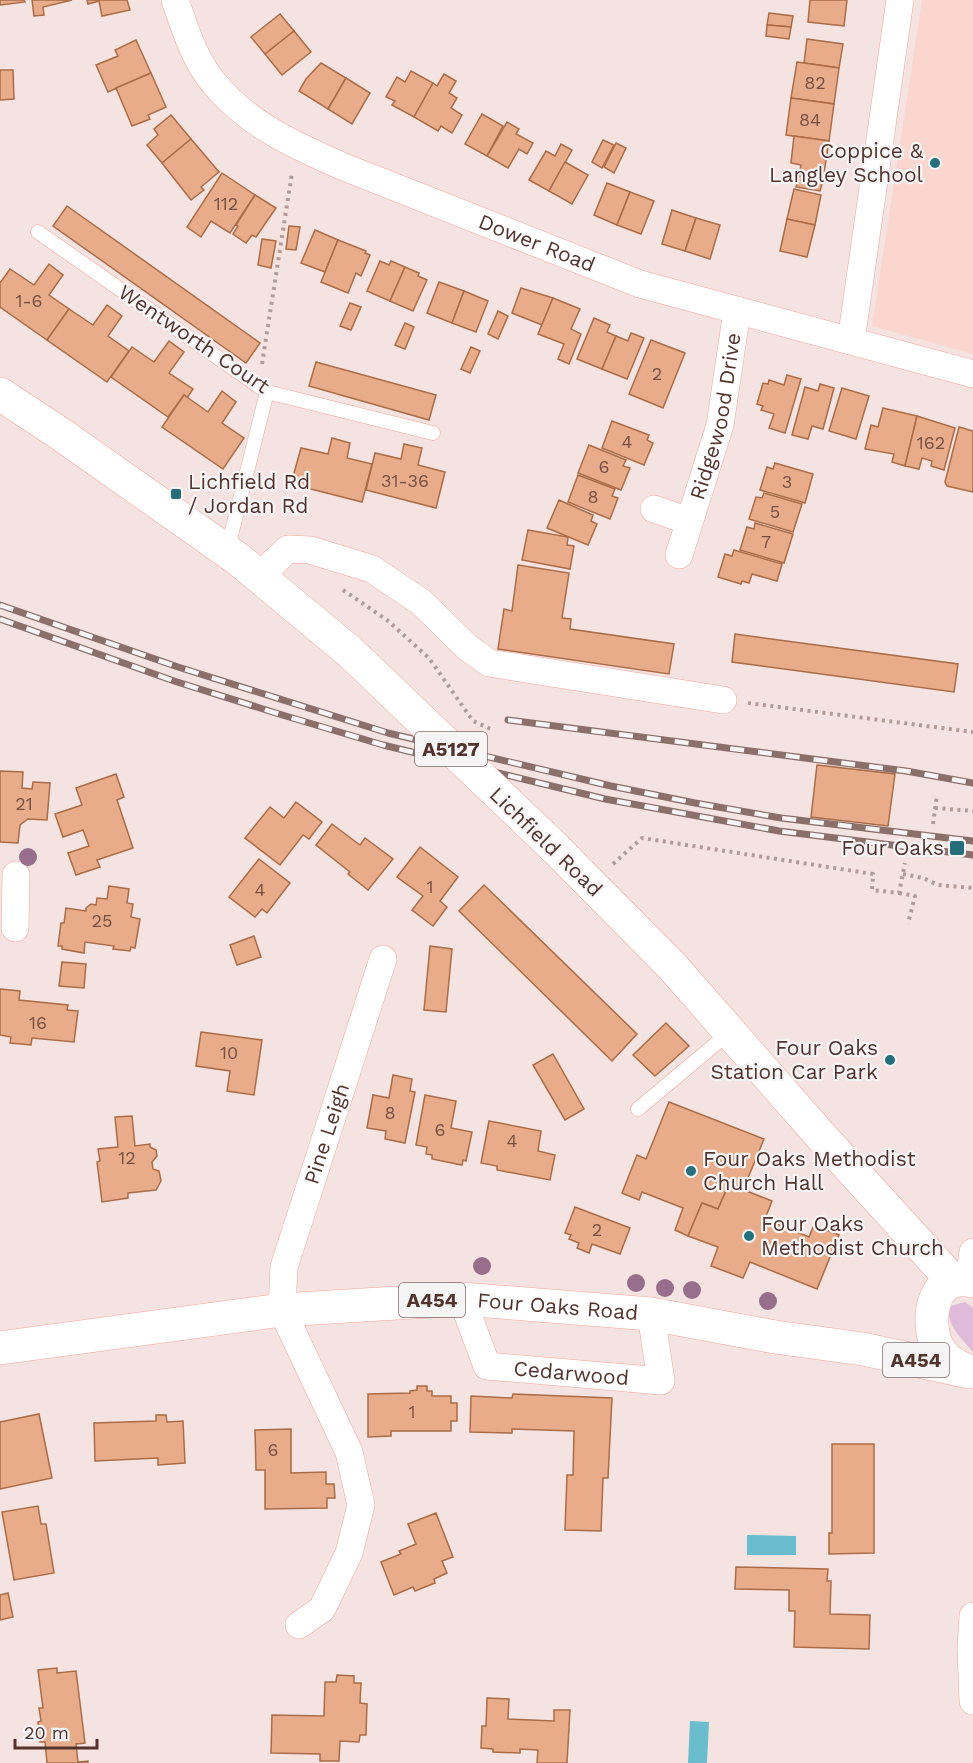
<svg xmlns="http://www.w3.org/2000/svg" width="973" height="1763" viewBox="0 0 973 1763" font-family="'Work Sans',sans-serif">
<style>
.built{fill:#fbd6cf}
.green{fill:#e0badb}
.water{fill:#69bdcc}
.building{fill:#e8ac8b;stroke:#ab6c47;stroke-width:1.5}
.lines{fill:none;stroke-linecap:round;stroke-linejoin:round}
.service-casing{stroke:#f3a596;stroke-width:15}
.minor-casing{stroke:#f3a596;stroke-width:28}
.primary-casing{stroke:#f3a596;stroke-width:34}
.path{stroke:#b39c98;stroke-width:4;stroke-dasharray:3 4.5;stroke-linecap:butt}
.service{stroke:#fff;stroke-width:14}
.minor{stroke:#fff;stroke-width:27}
.primary{stroke:#fff;stroke-width:33}
.rail-casing{stroke:#8a6f6a;stroke-width:7}
.rail{stroke:#f5f5f5;stroke-width:4.5;stroke-dasharray:14;stroke-linecap:butt}
.primary-bridge-casing{stroke:#f3a596;stroke-width:34;stroke-linecap:butt}
.primary-bridge{stroke:#fff;stroke-width:33}
.tree{fill:#976e8c}
.poi-dot{fill:#266e7a;stroke:#f5f5f5;stroke-width:2}
.labels{text-anchor:middle;stroke-width:4.5;stroke-linejoin:round;paint-order:stroke}
.number-label{font-size:18px;fill:#785144}
.shield{fill:#f5f5f5;stroke:#846d69;stroke-width:1.5}
.shield-label{font-size:20px;font-weight:bold;fill:#53332d}
.poi-label{font-size:21px;fill:#53332d;stroke:#f5f5f5;text-anchor:end}
.street-label{font-size:21px;fill:#53332d;stroke:#f5f5f5}
</style>
<rect width="100%" height="100%" fill="#f4e3e0"/>
<polygon class="built" points="922,0 973,0 973,354 872,326"/>
<path class="green" d="M 965,1302 L 973,1308 L 973,1352 C 963,1339 943,1323 951,1306 Z"/>
<g class="water">
<polygon points="747,1535 796,1536 796,1555 747,1555"/>
<polygon points="690,1721 709,1722 707,1763 688,1763"/>
</g>
<g class="building">
<polygon points="0,0 24,0 25,2 0,5"/>
<polygon points="32,0 72,0 43,7 44,15 34,16"/>
<polygon points="87,0 127,0 130,10 102,16 99,1 88,4"/>
<polygon points="810,0 847,0 844,26 808,22"/>
<polygon points="769,13 793,16 791,27 767,25"/>
<polygon points="280,14 294,31 265,54 251,37"/>
<polygon points="767,25 791,27 789,39 766,36"/>
<polygon points="294,31 311,52 282,75 265,54"/>
<polygon points="807,39 843,44 839,68 804,63"/>
<polygon points="136,40 151,73 108,92 96,65 118,56 115,50"/>
<polygon points="797,62 839,68 834,104 791,98"/>
<polygon points="321,63 346,78 328,109 299,91 306,79"/>
<polygon points="0,70 13,70 14,99 0,100"/>
<polygon points="411,71 433,83 414,117 392,105 395,101 386,97 397,77 405,82"/>
<polygon points="151,73 166,107 148,115 150,119 132,126 116,88"/>
<polygon points="444,74 456,81 449,93 457,98 451,108 462,115 452,133 441,126 438,131 414,117 433,83 437,86"/>
<polygon points="346,78 370,93 352,124 328,109"/>
<polygon points="791,98 834,104 829,141 786,135"/>
<polygon points="482,114 503,126 487,156 465,144"/>
<polygon points="171,115 191,139 162,163 147,145 158,135 154,129"/>
<polygon points="507,122 519,129 516,134 533,143 527,154 519,149 508,168 487,156"/>
<polygon points="794,136 829,141 823,180 799,176 801,165 791,163"/>
<polygon points="191,139 219,172 201,187 204,190 191,200 162,163"/>
<polygon points="603,140 614,145 602,168 592,162"/>
<polygon points="616,143 626,148 614,173 604,167"/>
<polygon points="561,144 572,150 549,191 529,180 546,151 555,156"/>
<polygon points="565,162 588,175 572,204 549,191"/>
<polygon points="222,173 255,195 230,233 211,221 201,237 187,227"/>
<polygon points="799,176 823,180 820,191 796,187"/>
<polygon points="607,183 630,192 617,225 594,215"/>
<polygon points="794,189 821,195 815,225 787,219"/>
<polygon points="630,192 654,201 641,234 617,225"/>
<polygon points="255,195 276,208 256,237 252,235 246,243 233,234 238,226 236,225"/>
<polygon points="67,206 260,343 246,363 53,226"/>
<polygon points="672,210 696,218 685,251 662,244"/>
<polygon points="696,218 720,225 710,259 685,251"/>
<polygon points="787,219 815,225 807,257 780,251"/>
<polygon points="289,226 300,227 296,250 286,249"/>
<polygon points="315,230 338,240 325,272 301,263"/>
<polygon points="262,239 276,241 271,268 258,265"/>
<polygon points="338,240 366,251 365,253 370,255 361,276 356,273 348,293 321,282"/>
<polygon points="380,261 389,265 391,261 405,267 390,301 367,291"/>
<polygon points="49,264 63,275 49,295 69,309 47,340 0,307 0,283 10,269 34,285"/>
<polygon points="405,267 419,273 418,276 427,280 413,311 390,301"/>
<polygon points="439,282 464,291 452,323 427,313"/>
<polygon points="521,288 553,298 542,325 512,313"/>
<polygon points="464,291 488,301 476,332 452,323"/>
<polygon points="553,298 580,309 571,329 581,334 569,364 558,359 564,344 538,334"/>
<polygon points="350,303 361,307 351,330 340,326"/>
<polygon points="107,305 122,316 108,336 129,351 107,382 47,340 69,309 93,325"/>
<polygon points="498,311 508,316 498,339 488,334"/>
<polygon points="594,318 610,325 607,332 616,336 602,369 577,359"/>
<polygon points="405,323 414,327 405,349 395,345"/>
<polygon points="631,333 644,338 627,379 602,369 616,336 628,341"/>
<polygon points="651,340 685,353 663,408 629,394"/>
<polygon points="169,341 184,352 169,373 193,389 187,398 184,395 168,417 111,377 132,347 154,362"/>
<polygon points="471,347 480,351 470,373 461,369"/>
<polygon points="316,362 436,395 429,420 309,386"/>
<polygon points="787,375 801,379 785,433 769,428 774,414 761,410 763,406 757,404 763,383 768,384 769,380 784,385"/>
<polygon points="820,384 834,388 823,429 812,426 808,439 792,435 805,387 818,391"/>
<polygon points="842,388 869,396 856,439 829,431"/>
<polygon points="222,391 236,402 222,423 244,438 223,469 162,427 184,395 208,412"/>
<polygon points="883,408 917,416 905,466 892,462 894,454 865,449 871,425 878,427"/>
<polygon points="917,416 955,428 944,470 931,466 932,461 922,458 919,469 905,466"/>
<polygon points="612,421 649,435 647,440 653,443 644,465 602,448"/>
<polygon points="959,427 973,431 973,492 947,486 945,482"/>
<polygon points="332,438 350,443 347,458 372,464 362,502 291,484 301,448 328,454"/>
<polygon points="404,444 422,448 418,465 445,472 436,508 366,490 375,453 401,459"/>
<polygon points="589,445 626,460 623,466 630,468 621,490 578,473"/>
<polygon points="775,463 813,474 805,503 760,490 767,467 773,469"/>
<polygon points="578,475 615,489 612,496 618,498 610,519 568,502"/>
<polygon points="764,493 802,504 793,532 749,519 756,497 762,498"/>
<polygon points="559,500 593,515 591,521 597,524 588,545 547,528"/>
<polygon points="755,523 793,534 784,563 740,550 747,527 754,529"/>
<polygon points="528,530 568,537 567,545 574,546 570,569 522,560"/>
<polygon points="734,550 782,564 777,581 752,574 749,583 742,581 741,584 718,577 725,554 732,556"/>
<polygon points="518,565 569,573 562,618 571,619 570,629 674,644 669,674 498,649 504,609 512,611"/>
<polygon points="735,634 958,664 954,692 732,662"/>
<polygon points="817,765 895,774 888,826 811,817"/>
<polygon points="0,771 23,772 22,788 32,789 33,782 50,783 47,820 28,819 20,825 18,843 0,842"/>
<polygon points="116,774 124,797 117,800 133,848 97,860 100,867 76,875 68,853 89,846 83,830 63,837 55,814 82,805 76,788"/>
<polygon points="296,802 322,822 309,839 303,835 280,865 245,838 270,807 284,818"/>
<polygon points="332,824 360,845 365,838 393,859 368,890 348,874 350,872 316,845"/>
<polygon points="420,847 458,877 440,901 447,907 433,926 412,910 423,896 397,877"/>
<polygon points="259,859 290,883 267,913 262,909 255,917 229,897"/>
<polygon points="484,885 637,1034 612,1061 459,911"/>
<polygon points="109,886 129,889 127,903 133,904 131,917 140,919 135,948 131,947 130,951 113,949 114,946 85,942 84,953 62,949 62,946 58,946 61,923 64,923 66,908 86,911 86,908 91,904 96,905 97,898 107,899"/>
<polygon points="254,936 261,957 237,965 230,945"/>
<polygon points="430,946 452,949 446,1012 424,1010"/>
<polygon points="62,962 86,964 84,988 59,986"/>
<polygon points="0,989 20,991 19,1000 68,1005 67,1010 78,1011 74,1042 32,1038 31,1045 10,1043 11,1037 0,1035"/>
<polygon points="666,1023 689,1046 655,1076 633,1055"/>
<polygon points="201,1032 262,1040 254,1095 227,1091 230,1071 196,1066"/>
<polygon points="553,1054 584,1109 565,1120 533,1065"/>
<polygon points="393,1075 412,1079 410,1091 415,1092 405,1143 385,1139 386,1131 367,1128 373,1095 389,1098"/>
<polygon points="425,1095 456,1101 451,1128 472,1132 466,1161 463,1160 462,1165 432,1159 432,1155 426,1154 427,1147 416,1145"/>
<polygon points="669,1102 764,1139 743,1190 729,1184 718,1209 702,1203 688,1236 675,1230 683,1208 642,1192 639,1200 622,1193 637,1155 646,1159"/>
<polygon points="132,1116 135,1146 150,1144 150,1147 156,1150 157,1156 152,1162 153,1169 159,1171 161,1181 156,1190 128,1193 128,1198 102,1202 97,1162 100,1161 98,1149 118,1147 115,1117"/>
<polygon points="489,1121 541,1131 538,1151 555,1155 550,1180 497,1170 497,1166 481,1163"/>
<polygon points="729,1184 772,1201 765,1219 809,1237 814,1225 839,1235 817,1289 750,1262 743,1278 711,1266 718,1247 688,1236 702,1203 718,1209"/>
<polygon points="575,1207 630,1228 620,1254 592,1244 589,1253 577,1248 579,1243 569,1239 571,1235 565,1233"/>
<polygon points="417,1386 427,1386 427,1391 432,1391 432,1396 451,1396 451,1403 457,1403 457,1421 451,1421 451,1431 391,1431 391,1436 368,1437 368,1394 410,1393 410,1391 417,1390"/>
<polygon points="513,1394 612,1398 608,1478 603,1478 601,1531 565,1530 567,1475 573,1475 574,1431 512,1429 512,1433 470,1432 471,1396 512,1398"/>
<polygon points="39,1414 52,1478 0,1489 0,1422"/>
<polygon points="156,1415 166,1415 167,1422 183,1421 185,1463 158,1465 158,1458 95,1461 94,1423 156,1421"/>
<polygon points="291,1429 291,1473 326,1472 326,1484 334,1484 335,1498 327,1498 327,1508 265,1509 265,1470 256,1470 255,1430"/>
<polygon points="832,1444 874,1444 874,1553 829,1554 829,1533 832,1533"/>
<polygon points="38,1506 41,1524 46,1524 54,1573 14,1580 2,1512"/>
<polygon points="436,1513 453,1557 442,1561 447,1573 434,1579 435,1583 415,1591 413,1587 394,1595 381,1562 401,1554 399,1551 416,1544 408,1524"/>
<polygon points="736,1567 828,1569 827,1581 831,1581 830,1614 870,1615 869,1649 794,1647 795,1611 789,1611 789,1590 735,1589"/>
<polygon points="8,1593 13,1617 0,1620 0,1595"/>
<polygon points="57,1668 57,1673 76,1671 85,1743 76,1744 78,1762 88,1761 88,1763 47,1763 45,1742 40,1742 38,1722 41,1721 39,1708 43,1708 38,1670"/>
<polygon points="337,1675 354,1676 354,1683 361,1683 360,1703 367,1704 366,1735 360,1735 359,1742 340,1741 339,1761 320,1761 320,1754 271,1753 272,1715 324,1716 325,1682 336,1682"/>
<polygon points="487,1698 509,1699 508,1719 554,1721 554,1710 570,1710 567,1763 537,1763 538,1750 520,1749 520,1753 493,1752 493,1749 481,1748 482,1726 486,1726"/>
</g>
<g class="lines">
<g class="service-casing">
<g id="service">
<polyline points="38,232 267,392 433,433"/>
<polyline points="227,551 267,392"/>
<polyline points="638,1109 730,1032"/>
</g>
</g>
<g class="minor-casing">
<g id="minor">
<path id="s1" d="M 175,0 C 185,28 194,60 214,83 C 248,125 296,146 344,167 L 640,284 L 973,374"/>
<polyline points="851,341 900,0"/>
<polyline points="654,509 689,521"/>
<path id="s2" d="M 679,555 L 720,425 L 737,311"/>
<polyline points="259,576 288,549 310,550 372,569 421,602 467,647 489,663 723,700"/>
<polyline points="15,928 16,875"/>
<polyline points="969,1280 973,1252"/>
<path id="s3" d="M 462,1299 L 487,1366 L 661,1381 L 651,1314"/>
<polyline points="973,1616 971,1648 973,1701"/>
<path id="s4" d="M 299,1625 L 322,1609 L 349,1553 L 361,1505 L 349,1452 L 282,1310 L 284,1267 L 383,959"/>
</g>
</g>
<g class="primary-casing">
<g id="primary">
<polyline points="0,394 62,435 238,559 349,651"/>
<polyline points="554,847 672,966 820,1135 953,1281"/>
<path id="s5" d="M 0,1348 L 282,1310 L 462,1299 L 651,1314 L 775,1337 L 863,1349 L 969,1372"/>
<path d="M 966,1370 C 955,1366 946,1360 940,1351 C 927,1332 928,1288 954,1281 C 960,1279 968,1280 973,1281"/>
</g>
</g>
<g class="path">
<polyline points="262,364 292,173"/>
<polyline points="343,590 387,620 429,658 473,721 493,730"/>
<polyline points="748,703 973,732"/>
<polyline points="935,808 973,811"/>
<polyline points="933,824 937,795"/>
<polyline points="613,864 642,838 873,874 872,890 899,893 905,863"/>
<polyline points="903,874 923,878 938,885 973,888"/>
<polyline points="899,893 915,896 908,924"/>
</g>
<use href="#service" class="service"/>
<use href="#minor" class="minor"/>
<use href="#primary" class="primary"/>
<g class="rail-casing">
<g id="rail">
<polyline points="0,605 178,667 388,733 611,786 695,803 781,818 973,841"/>
<polyline points="0,619 174,681 279,714 383,745 605,799 779,831 973,855"/>
<polyline points="508,720 906,771 973,783"/>
</g>
</g>
<use href="#rail" class="rail"/>
<g class="primary-bridge-casing">
<polyline id="primary-bridge" points="349,651 554,847"/>
</g>
<use href="#primary-bridge" class="primary-bridge"/>
</g>
<g class="tree">
<circle cx="28" cy="857" r="9"/>
<circle cx="482" cy="1266" r="9"/>
<circle cx="636" cy="1283" r="9"/>
<circle cx="665" cy="1288" r="9"/>
<circle cx="692" cy="1290" r="9"/>
<circle cx="768" cy="1301" r="9"/>
</g>
<g class="poi-dot">
<circle cx="935" cy="163" r="6"/>
<rect x="170" y="488" width="12" height="12" rx="3"/>
<rect x="949" y="840" width="16" height="16" rx="3"/>
<circle cx="890" cy="1060" r="6"/>
<circle cx="691" cy="1171" r="6"/>
<circle cx="749" cy="1236" r="6"/>
</g>
<g class="labels">
<g class="number-label">
<text x="815" y="89">82</text>
<text x="810" y="126">84</text>
<text x="226" y="210">112</text>
<text x="29" y="307">1-6</text>
<text x="657" y="380">2</text>
<text x="627" y="448">4</text>
<text x="931" y="449">162</text>
<text x="604" y="473">6</text>
<text x="405" y="487">31-36</text>
<text x="787" y="488">3</text>
<text x="593" y="503">8</text>
<text x="775" y="518">5</text>
<text x="766" y="548">7</text>
<text x="24" y="810">21</text>
<text x="430" y="893">1</text>
<text x="260" y="896">4</text>
<text x="102" y="927">25</text>
<text x="38" y="1029">16</text>
<text x="229" y="1059">10</text>
<text x="390" y="1119">8</text>
<text x="440" y="1136">6</text>
<text x="512" y="1147">4</text>
<text x="127" y="1164">12</text>
<text x="597" y="1236">2</text>
<text x="412" y="1418">1</text>
<text x="273" y="1456">6</text>
</g>
<g class="shield">
<rect x="415" y="732" width="72" height="34" rx="4.5"/>
<rect x="399" y="1283" width="66" height="34" rx="4.5"/>
<rect x="883" y="1343" width="66" height="34" rx="4.5"/>
</g>
<g class="shield-label">
<text x="451" y="756">A5127</text>
<text x="432" y="1307">A454</text>
<text x="916" y="1367">A454</text>
</g>
<g class="poi-label">
<text x="923" y="158">Coppice &amp;<tspan x="923" dy="24">Langley School</tspan></text>
<text x="188" y="489" text-anchor="start">Lichfield Rd<tspan x="188" dy="24">/ Jordan Rd</tspan></text>
<text x="944" y="855">Four Oaks</text>
<text x="878" y="1055">Four Oaks<tspan x="878" dy="24">Station Car Park</tspan></text>
<text x="703" y="1166" text-anchor="start">Four Oaks Methodist<tspan x="703" dy="24">Church Hall</tspan></text>
<text x="761" y="1231" text-anchor="start">Four Oaks<tspan x="761" dy="24">Methodist Church</tspan></text>
</g>
<g class="street-label">
<text dy="7" stroke="none"><textPath href="#s1" startOffset="456">Dower Road</textPath></text>
<text transform="translate(194 339) rotate(34)" y="7">Wentworth Court</text>
<text dy="7" stroke="none"><textPath href="#s2" startOffset="144">Ridgewood Drive</textPath></text>
<text transform="translate(546 842) rotate(44)" y="7">Lichfield Road</text>
<text dy="7" stroke="none"><textPath href="#s4" startOffset="534">Pine Leigh</textPath></text>
<text dy="7" stroke="none"><textPath href="#s5" startOffset="561">Four Oaks Road</textPath></text>
<text dy="7" stroke="none"><textPath href="#s3" startOffset="156">Cedarwood</textPath></text>
</g>
</g>
<path d="M15 1739v9h82v-9" fill="none" stroke="#53332d" stroke-width="3"/>
<text x="24" y="1739" font-size="18" fill="#53332d" stroke="#f5f5f5" stroke-width="4.5" paint-order="stroke">20 m</text>
</svg>
